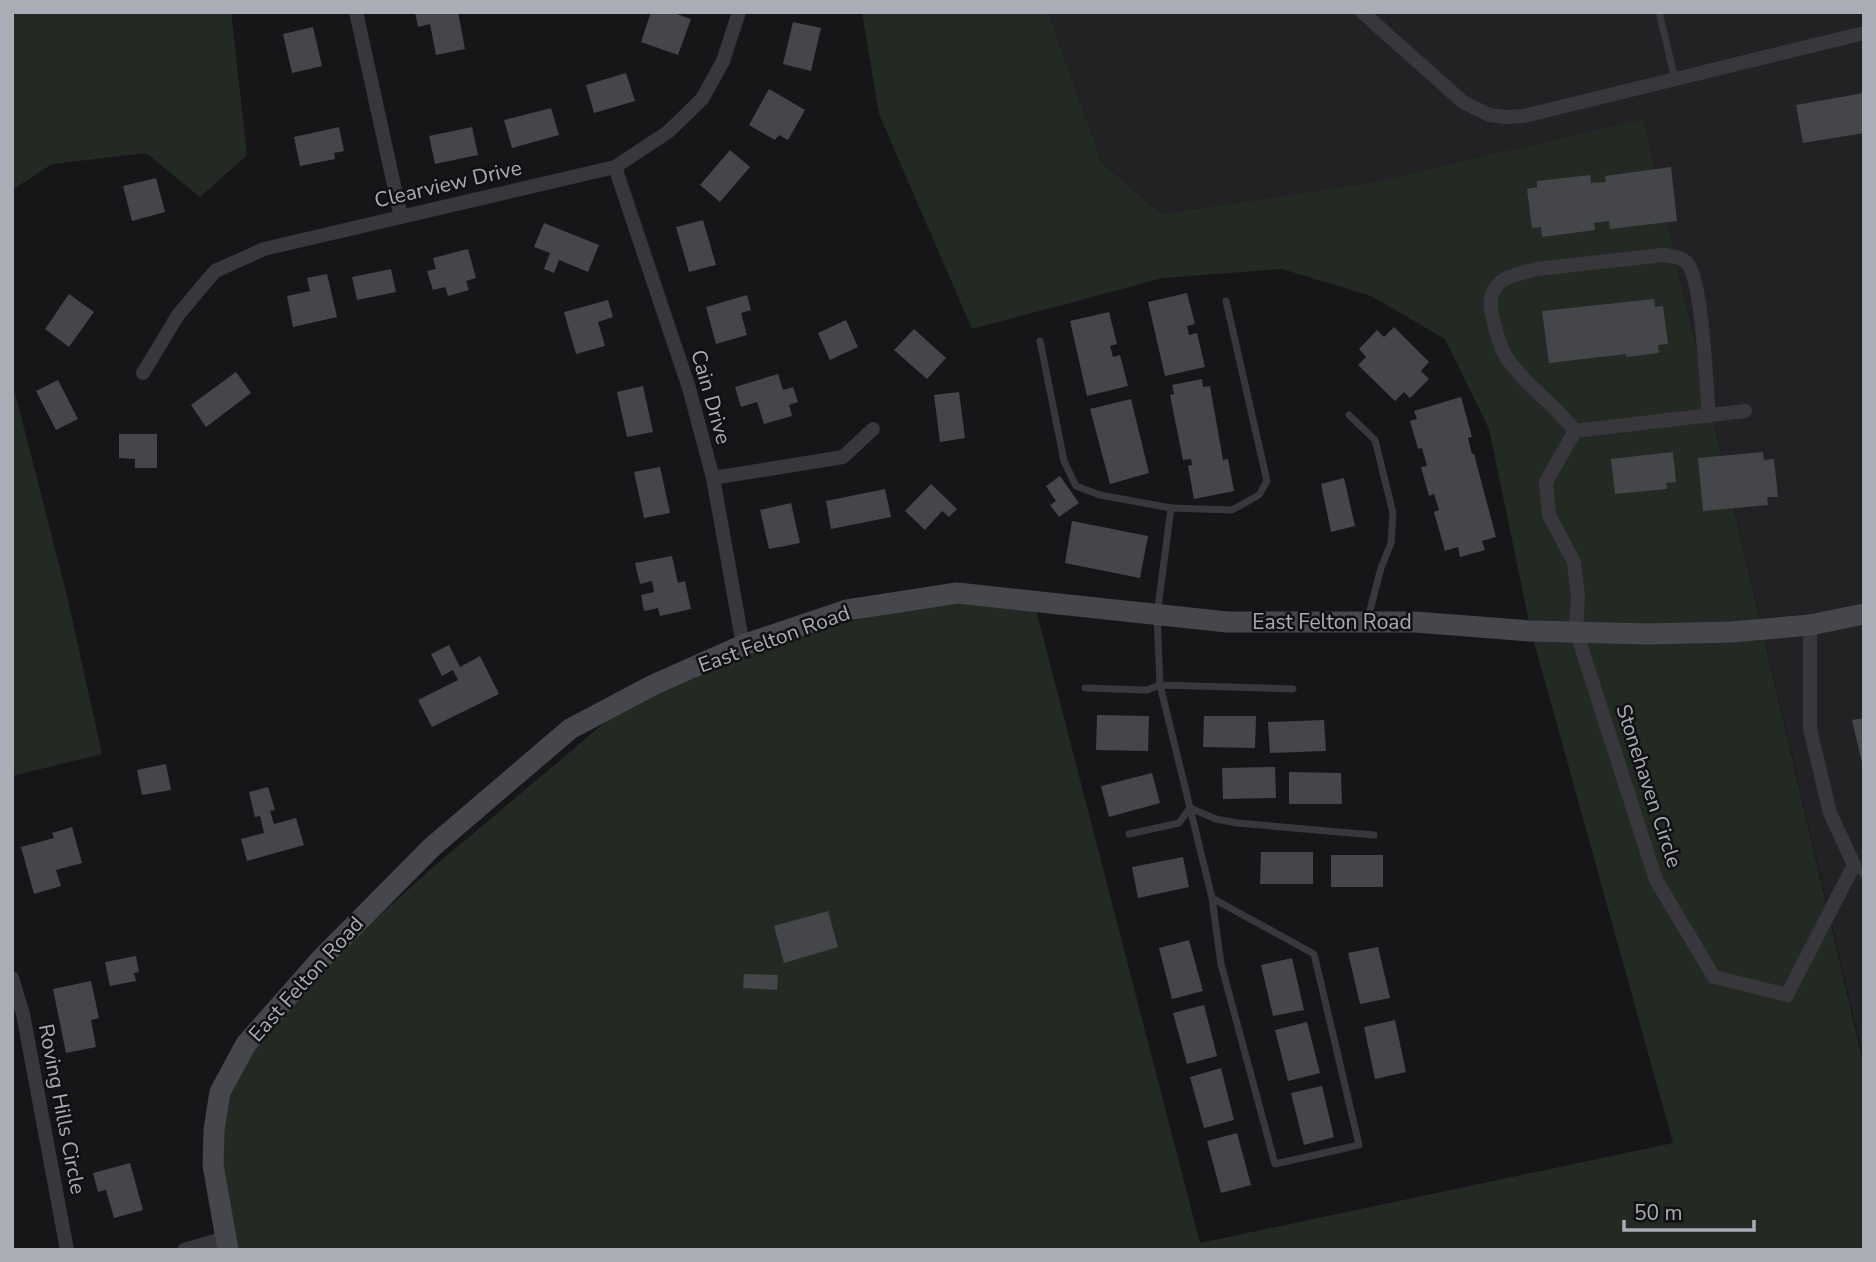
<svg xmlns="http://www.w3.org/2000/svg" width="1876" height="1262" viewBox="0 0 1876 1262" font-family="'Nunito Sans',sans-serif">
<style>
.built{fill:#222225}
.green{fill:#232a24}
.building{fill:#45464a}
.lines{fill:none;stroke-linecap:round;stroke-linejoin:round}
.lane{stroke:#38383c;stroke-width:7}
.street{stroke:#38383c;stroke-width:14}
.secondary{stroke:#46474c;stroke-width:21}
.labels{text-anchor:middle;stroke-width:5;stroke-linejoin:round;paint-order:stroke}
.street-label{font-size:21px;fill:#aaacb6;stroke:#111113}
</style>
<rect width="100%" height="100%" fill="#161618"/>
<polygon class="built" points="1048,12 1864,12 1864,1062 1643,119 1368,183 1161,214 1102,163"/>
<g class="green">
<polygon points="12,12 231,12 247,155 200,197 146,153 52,164 12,190"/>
<polygon points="862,12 1048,12 1102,163 1161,214 1368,183 1643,119 1864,1066 1864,1250 228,1250 218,1113 235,1064 291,994 438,863 627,704 743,645 949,600 1034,602 1200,1243 1673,1143 1531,631 1489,429 1445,339 1371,296 1282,269 1163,278 972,329 879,114"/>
<polygon points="12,381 68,600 102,754 12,776"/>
</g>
<g class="building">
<polygon points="415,12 458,12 465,49 436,55 430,24 418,27"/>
<polygon points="651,12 671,12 691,19 678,55 641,42"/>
<polygon points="793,22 821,28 811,71 783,64"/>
<polygon points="313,27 322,66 292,73 283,34"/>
<polygon points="626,73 635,101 594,113 586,85"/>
<polygon points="769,89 805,110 788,140 779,135 775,140 749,125"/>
<polygon points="1864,93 1864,133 1803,143 1796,105"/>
<polygon points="551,108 559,135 512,148 504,120"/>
<polygon points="339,127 344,151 334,153 335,159 300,166 294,137"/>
<polygon points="472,127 478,155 435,164 429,136"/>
<polygon points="730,150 750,167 720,202 700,185"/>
<polygon points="1671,167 1677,221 1610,229 1609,221 1594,223 1595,230 1542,237 1541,227 1532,228 1527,189 1537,187 1537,181 1590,175 1591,183 1606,182 1605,176"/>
<polygon points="156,178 165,212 132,221 123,186"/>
<polygon points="703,220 716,265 689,272 676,227"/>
<polygon points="544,223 599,245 588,272 559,260 554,273 544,269 550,253 534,247"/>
<polygon points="468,249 476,278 466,281 469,290 448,296 445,287 433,290 427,271 436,269 433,258"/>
<polygon points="391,269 396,292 357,300 352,277"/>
<polygon points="327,274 337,317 293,327 287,296 310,291 307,278"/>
<polygon points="1187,293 1195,324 1187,326 1189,335 1197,333 1205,367 1165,376 1148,302"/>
<polygon points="69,294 94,312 69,347 45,329"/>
<polygon points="747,295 751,310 741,313 747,335 716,344 706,307"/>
<polygon points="1654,299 1655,307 1663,306 1668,344 1658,345 1659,353 1626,357 1626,354 1549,363 1542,311"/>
<polygon points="608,300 613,317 598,322 605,346 576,354 564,312"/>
<polygon points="1109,312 1117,344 1110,346 1113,357 1120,355 1128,386 1087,396 1070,321"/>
<polygon points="846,320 858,347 830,360 818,333"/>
<polygon points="1394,327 1429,362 1421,371 1429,379 1410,398 1404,392 1395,401 1358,365 1366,357 1359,349 1377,330 1384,337"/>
<polygon points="914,329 946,358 927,379 894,350"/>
<polygon points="236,372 251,393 206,427 191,405"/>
<polygon points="778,374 783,390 793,387 798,402 789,405 792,416 764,424 757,402 741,407 735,387"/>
<polygon points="1202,379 1203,387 1210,386 1223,460 1228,459 1234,491 1194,499 1188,466 1192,465 1191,459 1183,460 1170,395 1174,394 1172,385"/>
<polygon points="58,380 78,419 56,430 36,391"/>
<polygon points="643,386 653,432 627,437 617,392"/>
<polygon points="959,392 965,438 940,442 934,395"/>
<polygon points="1461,397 1472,437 1468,438 1472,454 1474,454 1496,537 1482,541 1485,550 1460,557 1458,547 1445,551 1434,512 1439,510 1434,494 1429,496 1421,467 1427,466 1422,448 1418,449 1410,421 1417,419 1414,411"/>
<polygon points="1131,399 1149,473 1110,484 1090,409"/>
<polygon points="119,434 157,434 157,468 135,468 135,459 119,458"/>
<polygon points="1673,452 1676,482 1666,483 1667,489 1615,494 1611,459"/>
<polygon points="1763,452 1764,460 1774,459 1778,497 1767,497 1768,505 1703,511 1698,458"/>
<polygon points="660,467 670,513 644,518 634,472"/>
<polygon points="1060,476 1079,503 1059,517 1050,505 1056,501 1046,486"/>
<polygon points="1344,478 1355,526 1331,532 1321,484"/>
<polygon points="931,484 957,509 949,517 942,511 925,530 905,511"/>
<polygon points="885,489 891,517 831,529 826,501"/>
<polygon points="791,503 800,543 769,549 760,510"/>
<polygon points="1072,521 1148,536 1140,578 1065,563"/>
<polygon points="672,556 678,583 685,581 691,609 660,616 658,608 644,611 641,595 654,592 652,581 640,584 635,563"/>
<polygon points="449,645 460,667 480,656 499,694 432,727 418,700 458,680 453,670 442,676 431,654"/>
<polygon points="1097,715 1149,716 1148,751 1096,750"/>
<polygon points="1204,716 1256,716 1255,748 1203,747"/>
<polygon points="1864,718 1864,767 1863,767 1852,720"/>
<polygon points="1324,720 1326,751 1270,753 1268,722"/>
<polygon points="166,764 171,790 142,795 137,770"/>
<polygon points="1275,767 1276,798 1223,799 1222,768"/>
<polygon points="1289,772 1341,773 1342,804 1289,804"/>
<polygon points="1152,773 1160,803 1109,817 1101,786"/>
<polygon points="268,787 275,810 270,811 274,824 296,818 304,845 247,861 241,839 264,833 260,816 255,817 249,792"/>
<polygon points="72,827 82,863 56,870 61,886 34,894 21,847 54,838 52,833"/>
<polygon points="1261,852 1313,852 1313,884 1260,884"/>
<rect x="1331" y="855" width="52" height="32"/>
<polygon points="1183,857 1189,887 1138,898 1132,867"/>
<polygon points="828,911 838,947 784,963 774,926"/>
<polygon points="1189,940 1203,991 1172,999 1159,948"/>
<polygon points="1378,947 1390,998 1360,1004 1348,953"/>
<polygon points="136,956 139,972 134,973 136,981 110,986 105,962"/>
<polygon points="1292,958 1304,1010 1273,1016 1261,965"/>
<polygon points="744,974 778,975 777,990 743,988"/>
<polygon points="91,981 99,1018 91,1020 96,1047 66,1053 53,989"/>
<polygon points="1204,1005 1217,1056 1187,1064 1173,1013"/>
<polygon points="1395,1020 1406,1072 1375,1079 1364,1027"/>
<polygon points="1307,1022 1320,1073 1288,1081 1275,1030"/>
<polygon points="1221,1068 1234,1120 1204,1128 1190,1077"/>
<polygon points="1322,1086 1334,1137 1304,1145 1291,1093"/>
<polygon points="1237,1133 1251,1185 1221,1193 1207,1141"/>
<polygon points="130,1163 143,1210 114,1218 106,1190 98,1192 93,1173"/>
</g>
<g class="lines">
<g class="lane">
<polyline points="1659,12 1675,79"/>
<polyline points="1040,341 1064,461 1076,486 1100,495 1171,508"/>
<polyline points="1349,415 1375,440 1393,513 1391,543 1381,568 1368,618"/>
<polyline points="1085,688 1147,690 1160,685 1293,689"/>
<polyline points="1129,834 1179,823 1190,808 1216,819 1237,823 1374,835"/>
<polyline points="1855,865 1864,875"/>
<polyline points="1212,898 1314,954 1359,1145 1275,1164 1221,964 1212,898 1160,685 1157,615 1171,508 1232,510 1259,495 1267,481 1226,301"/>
</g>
<g class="street">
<polyline points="356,12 401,217"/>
<polyline points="1362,12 1463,102 1489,115 1506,117 1524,116 1864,33"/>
<polyline points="615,167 689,388 713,478 743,645"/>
<polyline points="143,373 178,315 215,271 264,249 615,167 668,132 702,99 723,61 739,12"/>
<path d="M 1709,416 C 1706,385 1703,286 1688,264 C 1682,257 1672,256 1663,255 L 1537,269 C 1506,276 1483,282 1493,319 C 1496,331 1499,345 1505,355 C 1524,385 1554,403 1575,431 L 1546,482 L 1549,515 L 1574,562 L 1578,598 L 1576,631 L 1656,880 L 1714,977 L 1787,995 L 1854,865 L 1830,813 L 1810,729 L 1810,625"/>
<polyline points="1575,431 1745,411"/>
<polyline points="713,478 843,457 873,429"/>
<polyline points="12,978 23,1014 67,1250"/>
<polyline points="184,1250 225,1238"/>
</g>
<polyline class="secondary" points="228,1250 213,1165 214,1130 220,1092 246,1044 321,959 432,847 570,729 653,685 743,645 847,610 957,593 1227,622 1415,622 1531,631 1648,634 1732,632 1810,625 1864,614"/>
</g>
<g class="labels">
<g class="street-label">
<text transform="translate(448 184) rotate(-13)" y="7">Clearview Drive</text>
<text transform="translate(711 397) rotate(74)" y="7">Cain Drive</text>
<text x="1332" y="629">East Felton Road</text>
<text transform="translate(774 639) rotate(-20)" y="7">East Felton Road</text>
<text transform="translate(1649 786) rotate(72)" y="7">Stonehaven Circle</text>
<text transform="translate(306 979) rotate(-48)" y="7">East Felton Road</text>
<text transform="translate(62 1109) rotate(79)" y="7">Roving Hills Circle</text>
</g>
</g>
<rect width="1876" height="1262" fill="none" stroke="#aaacb6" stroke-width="28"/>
<path d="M1624 1220v10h130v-10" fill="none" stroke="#aaacb6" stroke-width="3.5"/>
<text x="1634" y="1220" font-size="21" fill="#aaacb6" stroke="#111113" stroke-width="5" paint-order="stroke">50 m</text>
</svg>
